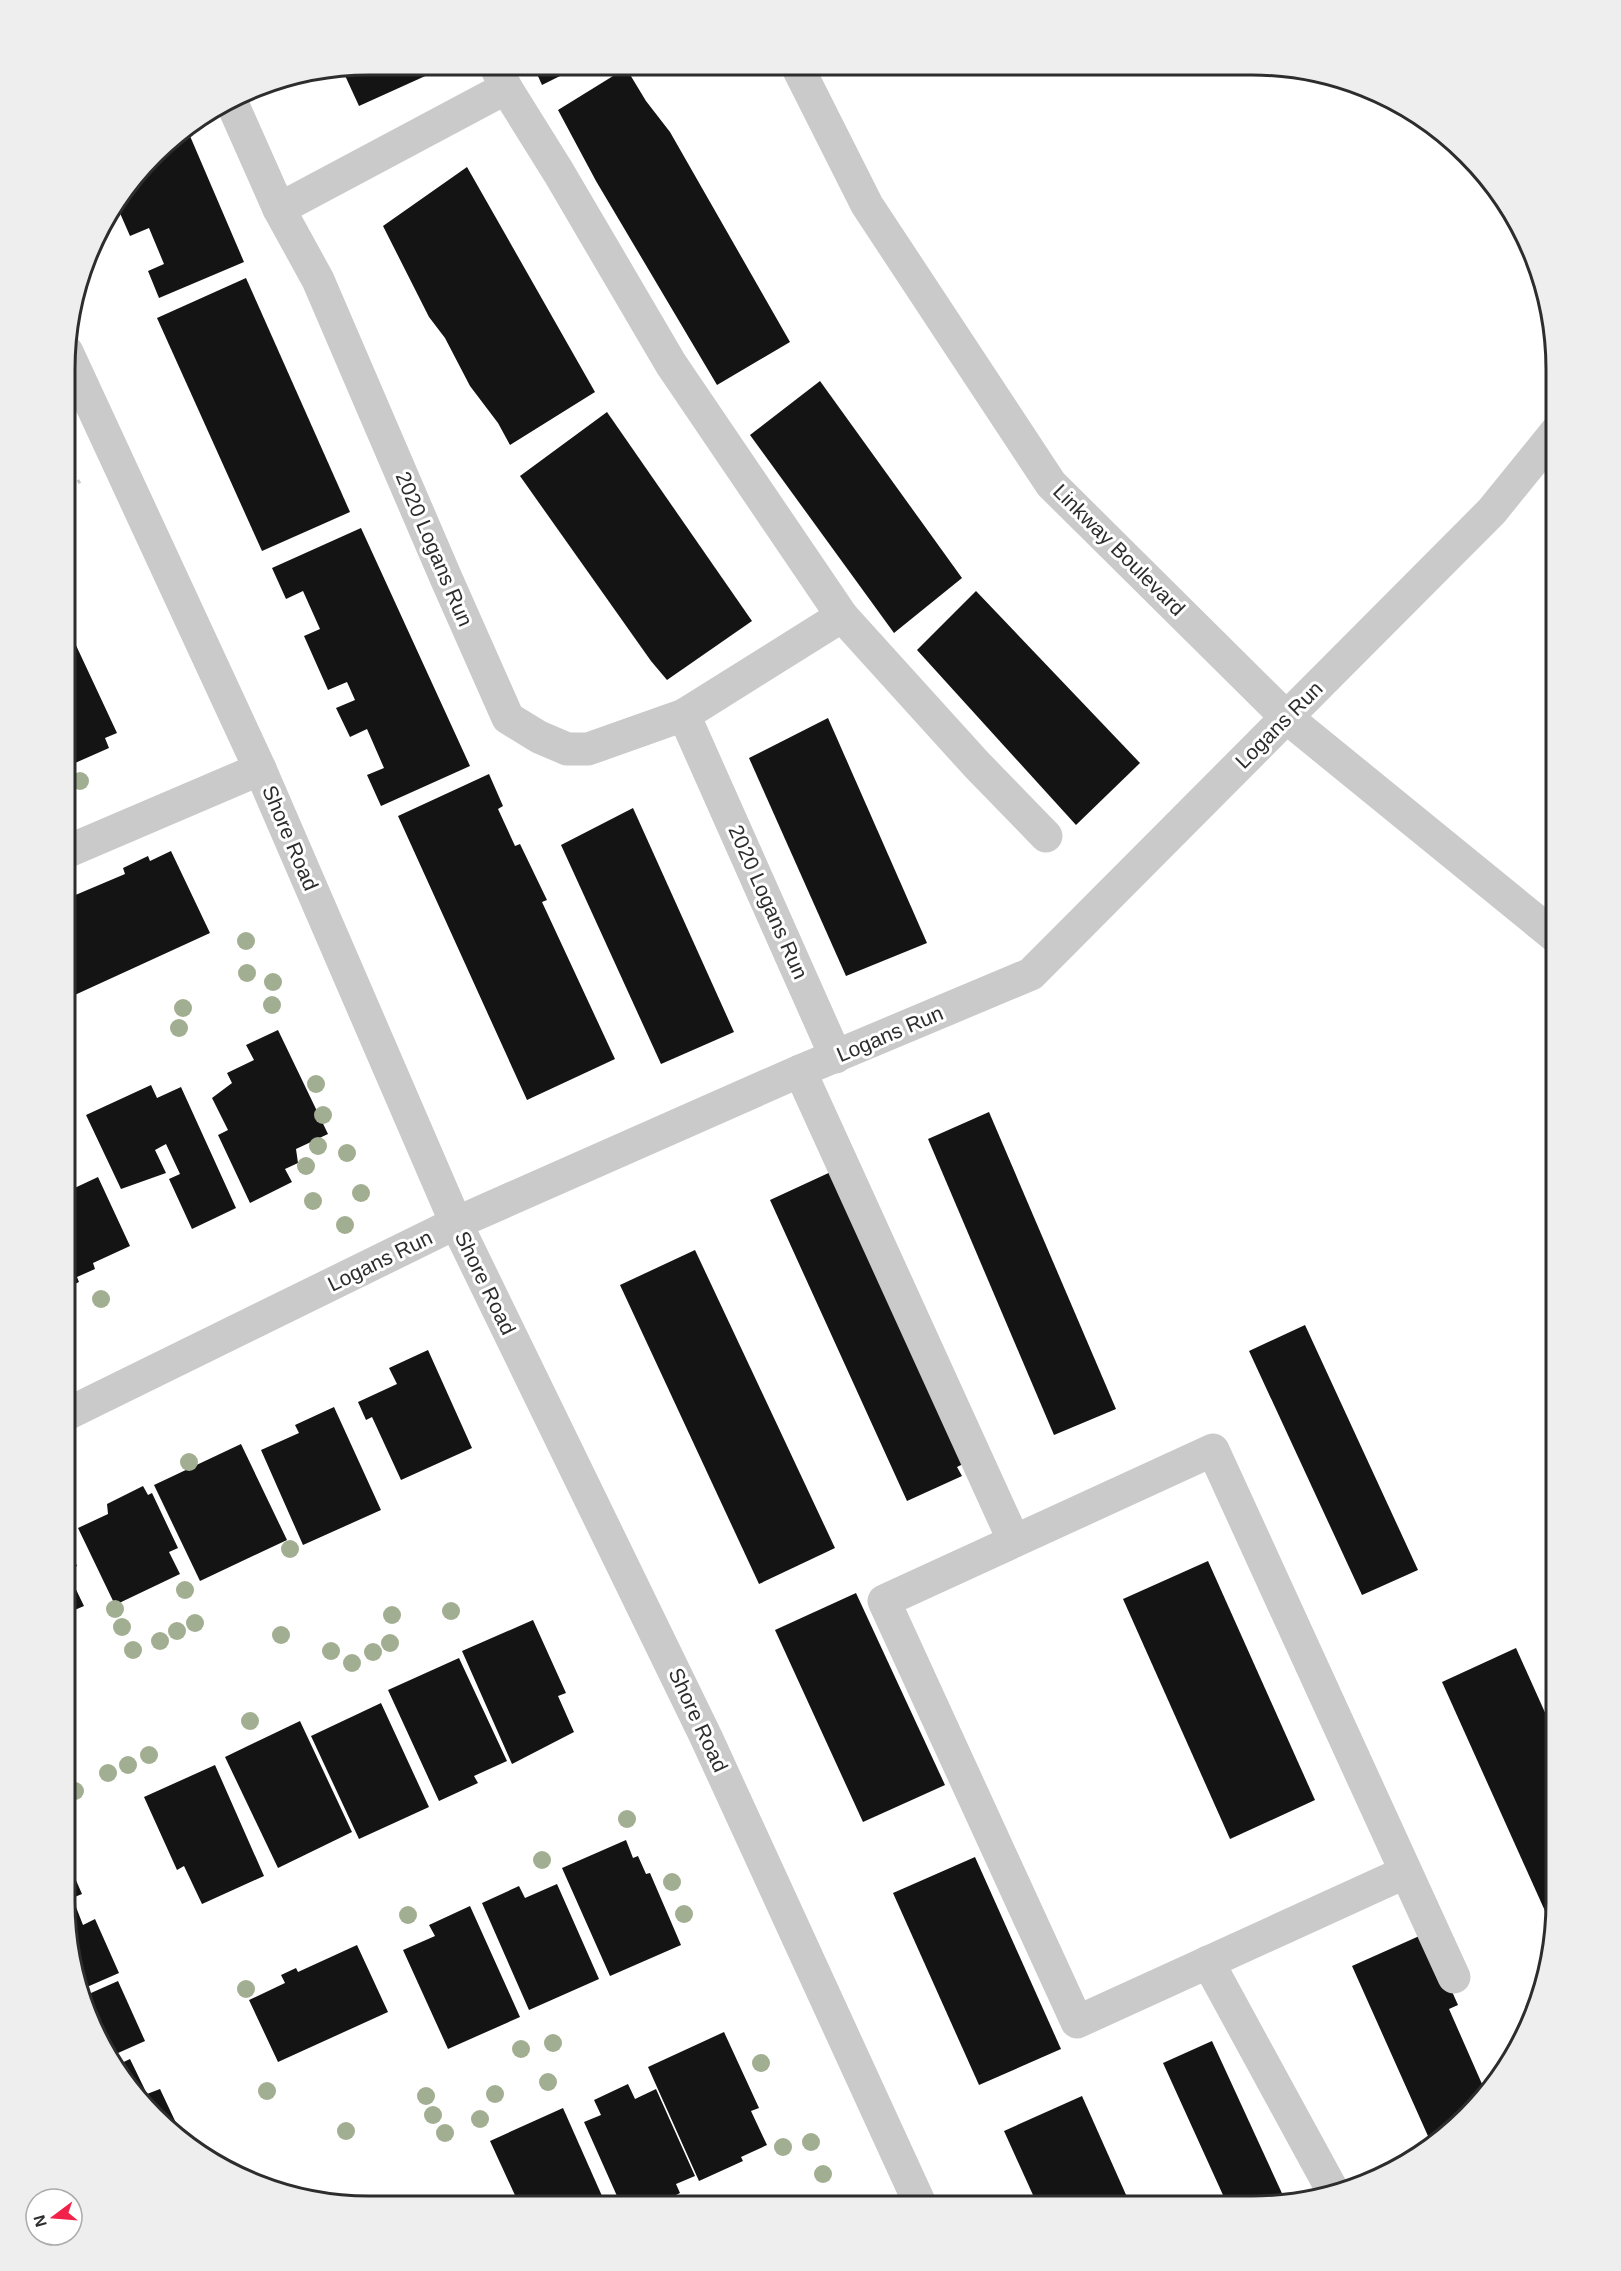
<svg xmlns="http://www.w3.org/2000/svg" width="1621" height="2271" viewBox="0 0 1621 2271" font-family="Helvetica,sans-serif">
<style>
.building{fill:#141414}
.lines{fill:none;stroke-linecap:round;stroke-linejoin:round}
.path{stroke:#cacaca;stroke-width:4;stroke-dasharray:3 3;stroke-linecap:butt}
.minor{stroke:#cacaca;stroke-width:33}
.tree{fill:#a2ae91}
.labels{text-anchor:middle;stroke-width:6;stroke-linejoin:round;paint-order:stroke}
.street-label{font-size:21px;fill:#2d2d2d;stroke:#fff}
.rim{fill:none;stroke:#2d2d2d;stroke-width:3}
</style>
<rect width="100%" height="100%" fill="#fff"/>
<g class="building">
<polygon points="369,64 441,65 443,68 359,106 342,69"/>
<polygon points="533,65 582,65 542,85"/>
<polygon points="626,68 646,101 670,132 790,342 717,385 596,181 558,110"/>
<polygon points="187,129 244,262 159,298 148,271 164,264 149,228 130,236 116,204 169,140"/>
<polygon points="467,167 595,392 510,445 498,423 470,386 445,338 429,317 383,226"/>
<polygon points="246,278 350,512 262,551 157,318"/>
<polygon points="820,381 962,578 894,633 750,435"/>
<polygon points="607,412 752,621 667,680 651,661 520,476"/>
<polygon points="361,528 470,766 381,806 367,775 384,768 367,729 350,737 336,708 355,700 347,682 328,690 304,636 320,629 303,591 286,599 272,568"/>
<polygon points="976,591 1140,763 1076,825 917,650"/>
<polygon points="67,626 117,733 105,738 109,748 66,767"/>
<polygon points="828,718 927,943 846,976 749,758"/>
<polygon points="489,774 503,806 498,809 515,846 520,844 547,900 542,902 615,1059 527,1100 398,816"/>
<polygon points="633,808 734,1032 661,1064 561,845"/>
<polygon points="171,851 210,933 66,999 66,899 125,874 123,868 148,856 150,861"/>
<polygon points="278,1030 328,1134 296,1149 298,1163 285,1169 292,1182 250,1203 218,1135 228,1130 212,1098 232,1083 227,1073 254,1060 246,1045"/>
<polygon points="151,1085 157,1098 181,1087 236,1208 192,1229 169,1179 180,1174 166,1144 155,1150 166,1173 121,1189 86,1115"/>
<polygon points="989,1112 1116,1409 1054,1435 928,1139"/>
<polygon points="835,1170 967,1462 957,1467 962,1476 907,1501 770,1200"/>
<polygon points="98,1177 130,1246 93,1263 95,1269 77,1277 79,1282 66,1288 66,1192"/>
<polygon points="695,1250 835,1548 759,1584 620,1285"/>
<polygon points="1305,1325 1418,1570 1362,1595 1249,1351"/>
<polygon points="428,1350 472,1448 401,1480 372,1417 366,1420 358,1402 397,1384 389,1368"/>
<polygon points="334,1407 381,1510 303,1545 261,1450 299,1433 295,1425"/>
<polygon points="241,1444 287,1540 200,1581 154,1485"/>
<polygon points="143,1486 148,1495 152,1493 178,1548 169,1552 180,1574 115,1605 78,1528 108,1514 107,1504"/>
<polygon points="65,1541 77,1566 67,1571 84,1606 70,1612 73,1618 65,1622"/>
<polygon points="1208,1561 1315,1800 1230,1839 1123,1599"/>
<polygon points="856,1593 945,1785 863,1822 775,1630"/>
<polygon points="533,1620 566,1693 558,1696 574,1732 512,1764 462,1651"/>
<polygon points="1516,1648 1556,1737 1556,1922 1554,1931 1442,1682"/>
<polygon points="459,1658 507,1761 474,1776 478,1783 439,1801 388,1690"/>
<polygon points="381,1703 429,1807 359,1839 311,1736"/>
<polygon points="300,1721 352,1832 278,1868 225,1757"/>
<polygon points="215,1765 264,1876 202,1904 184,1866 177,1870 144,1797"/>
<polygon points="626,1840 633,1858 638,1856 646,1874 650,1873 681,1945 610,1976 562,1868"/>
<polygon points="65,1855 82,1894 65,1901"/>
<polygon points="975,1857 1061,2049 979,2085 893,1893"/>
<polygon points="557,1884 599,1979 529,2010 482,1903 519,1886 525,1898"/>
<polygon points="470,1906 520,2017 448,2049 403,1950 435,1936 429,1925"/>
<polygon points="76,1907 83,1925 95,1919 119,1973 80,1990 70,1962 65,1912"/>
<polygon points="1426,1933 1458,2005 1449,2009 1486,2093 1452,2131 1432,2145 1352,1966"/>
<polygon points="357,1945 388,2012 278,2062 249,2000 285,1983 281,1975 296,1968 298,1972"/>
<polygon points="118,1981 145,2041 109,2057 96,2036 82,1997"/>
<polygon points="724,2032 759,2108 751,2111 767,2145 741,2157 743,2161 699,2181 648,2067"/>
<polygon points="1212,2041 1286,2202 1252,2206 1228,2206 1163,2063"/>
<polygon points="130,2059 147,2094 160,2089 177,2125 170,2129 140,2102 115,2066"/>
<polygon points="628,2084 635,2099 656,2089 695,2176 676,2184 680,2193 655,2205 621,2205 584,2122 601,2115 594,2100"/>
<polygon points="1082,2096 1131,2206 1038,2206 1004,2131"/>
<polygon points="563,2108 606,2205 519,2204 490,2141"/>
<polygon points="184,2133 191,2147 178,2136"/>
</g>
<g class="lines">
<polyline class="path" points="67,488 82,480"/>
<g class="minor">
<polyline points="495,65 506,88 559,173 671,364 842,616 977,765 1046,836"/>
<polyline points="797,66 867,205 1051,484 1286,717 1556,937"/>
<polyline points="232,103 279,209 318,280 446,578 508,718 539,737 567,749 588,749 684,715 842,616"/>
<polyline points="279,209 506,88"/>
<polyline points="67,352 260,769 456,1223 706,1737 921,2206"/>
<polyline points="684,715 836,1057"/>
<polyline points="66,852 260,769"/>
<polyline points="800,1071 1014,1541"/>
<polyline points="65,1415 456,1223 800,1071 1031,974 1492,511 1556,432"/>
<polyline points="1406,1872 1077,2022 884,1601 1213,1450 1454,1977"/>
<polyline points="1208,1962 1335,2195"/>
</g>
</g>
<g class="tree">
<circle cx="80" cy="781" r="9"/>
<circle cx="246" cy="941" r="9"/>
<circle cx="247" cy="973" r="9"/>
<circle cx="273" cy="982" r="9"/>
<circle cx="272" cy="1005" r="9"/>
<circle cx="183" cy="1008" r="9"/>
<circle cx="179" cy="1028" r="9"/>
<circle cx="316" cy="1084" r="9"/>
<circle cx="323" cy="1115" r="9"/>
<circle cx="318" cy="1146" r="9"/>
<circle cx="347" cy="1153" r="9"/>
<circle cx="306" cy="1166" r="9"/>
<circle cx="361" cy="1193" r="9"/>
<circle cx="313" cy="1201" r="9"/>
<circle cx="345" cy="1225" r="9"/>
<circle cx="101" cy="1299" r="9"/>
<circle cx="189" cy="1462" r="9"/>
<circle cx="290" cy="1549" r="9"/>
<circle cx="185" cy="1590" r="9"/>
<circle cx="115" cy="1609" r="9"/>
<circle cx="451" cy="1611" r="9"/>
<circle cx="392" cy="1615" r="9"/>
<circle cx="195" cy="1623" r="9"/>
<circle cx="122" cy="1627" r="9"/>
<circle cx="177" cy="1631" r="9"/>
<circle cx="281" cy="1635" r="9"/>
<circle cx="160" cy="1641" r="9"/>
<circle cx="390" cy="1643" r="9"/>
<circle cx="133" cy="1650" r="9"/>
<circle cx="331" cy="1651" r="9"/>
<circle cx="373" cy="1652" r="9"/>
<circle cx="352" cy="1663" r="9"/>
<circle cx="250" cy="1721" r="9"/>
<circle cx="149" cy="1755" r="9"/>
<circle cx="128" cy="1765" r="9"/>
<circle cx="108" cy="1773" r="9"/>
<circle cx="75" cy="1791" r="9"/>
<circle cx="627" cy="1819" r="9"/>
<circle cx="542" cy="1860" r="9"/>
<circle cx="672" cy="1882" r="9"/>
<circle cx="684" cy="1914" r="9"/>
<circle cx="408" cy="1915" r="9"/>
<circle cx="246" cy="1989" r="9"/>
<circle cx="553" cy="2043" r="9"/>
<circle cx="521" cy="2049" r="9"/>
<circle cx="761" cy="2063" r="9"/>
<circle cx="548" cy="2082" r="9"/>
<circle cx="267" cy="2091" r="9"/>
<circle cx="495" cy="2094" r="9"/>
<circle cx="426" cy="2096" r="9"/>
<circle cx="433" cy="2115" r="9"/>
<circle cx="480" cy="2119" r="9"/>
<circle cx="346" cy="2131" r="9"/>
<circle cx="445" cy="2133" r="9"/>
<circle cx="811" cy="2142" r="9"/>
<circle cx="783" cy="2147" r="9"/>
<circle cx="823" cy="2174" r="9"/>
</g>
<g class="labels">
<g class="street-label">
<text transform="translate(434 549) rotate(67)" y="7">2020 Logans Run</text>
<text transform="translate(1119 550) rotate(45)" y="7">Linkway Boulevard</text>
<text transform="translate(1279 725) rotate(-45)" y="7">Logans Run</text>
<text transform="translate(290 838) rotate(67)" y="7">Shore Road</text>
<text transform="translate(768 902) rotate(66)" y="7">2020 Logans Run</text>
<text transform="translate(890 1034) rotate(-23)" y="7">Logans Run</text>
<text transform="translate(380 1261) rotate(-26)" y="7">Logans Run</text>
<text transform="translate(485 1283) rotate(64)" y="7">Shore Road</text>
<text transform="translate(698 1720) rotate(65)" y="7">Shore Road</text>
</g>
</g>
<path d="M0 0H1621V2271H0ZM369 75H1252A294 294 0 0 1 1546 369V1902A294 294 0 0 1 1252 2196H369A294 294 0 0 1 75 1902V369A294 294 0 0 1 369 75Z" fill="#eee" fill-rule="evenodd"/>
<path class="rim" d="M369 75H1252A294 294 0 0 1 1546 369V1902A294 294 0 0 1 1252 2196H369A294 294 0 0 1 75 1902V369A294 294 0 0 1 369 75Z"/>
<g transform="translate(54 2217) rotate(254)"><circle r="28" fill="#ffffff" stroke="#ababab" stroke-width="1.5"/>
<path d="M0-4.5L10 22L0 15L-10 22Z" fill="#f22149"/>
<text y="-9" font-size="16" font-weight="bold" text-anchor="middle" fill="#2d2d2d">N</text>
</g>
</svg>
